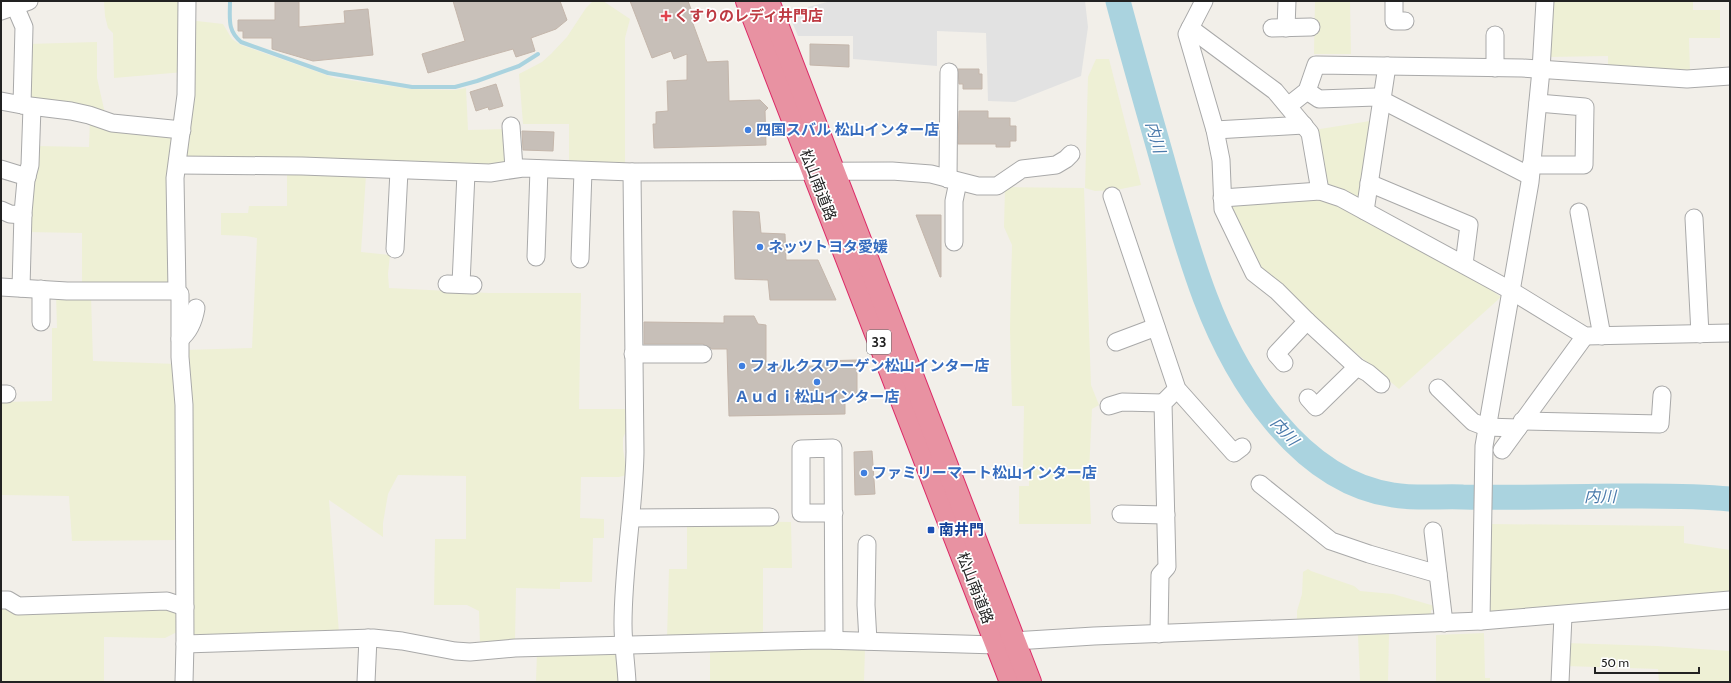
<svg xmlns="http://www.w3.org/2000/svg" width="1731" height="683" viewBox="0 0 1731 683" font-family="Cabin,'Noto Sans JP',sans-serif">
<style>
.farmland{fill:#eef0d5}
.parking{fill:#e2e2e2}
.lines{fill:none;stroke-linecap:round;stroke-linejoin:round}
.stream{stroke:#aad3df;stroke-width:4}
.river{stroke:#aad3df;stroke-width:25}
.building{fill:#c7bfb8;stroke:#c4b6ab}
.minor-casing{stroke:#a9a9a9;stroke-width:19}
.highway-casing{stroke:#dc2a67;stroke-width:24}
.minor{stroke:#fff;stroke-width:17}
.highway{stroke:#e892a2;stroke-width:22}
.health-dot{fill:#e0444e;stroke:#fff;stroke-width:1.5}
.shop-dot{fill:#3f7fe0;stroke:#fff;stroke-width:1.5}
.transit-dot{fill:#1a4fb4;stroke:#fff;stroke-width:1.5}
.labels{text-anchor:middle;stroke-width:3.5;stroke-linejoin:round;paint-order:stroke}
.shield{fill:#fff;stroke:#646464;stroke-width:1}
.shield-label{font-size:14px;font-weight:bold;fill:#222}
.health-label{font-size:15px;font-weight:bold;fill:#be3a42;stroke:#fff;text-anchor:start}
.shop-label{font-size:15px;font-weight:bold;fill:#366cbe;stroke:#fff;text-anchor:start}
.street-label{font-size:15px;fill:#222;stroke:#fff}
.transit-label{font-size:15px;font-weight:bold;fill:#164399;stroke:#fff;text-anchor:start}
.water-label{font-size:16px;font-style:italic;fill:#4a7aab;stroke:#fff}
</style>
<rect width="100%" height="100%" fill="#f2efe9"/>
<g class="farmland">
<polygon points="104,1 183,1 184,72 114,78 113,33 108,28 105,16"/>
<polygon points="593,1 603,1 630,19 625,38 625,163 569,162 569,124 523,124 519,74 542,62 551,54 567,37 586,8"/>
<polygon points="1315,1 1350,1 1351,54 1314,54"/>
<polygon points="1552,1 1693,1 1693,10 1720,10 1720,38 1689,38 1690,73 1608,68 1608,56 1548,57"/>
<polygon points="197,21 223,24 232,39 241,45 335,78 411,89 455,90 466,88 468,130 506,129 509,162 488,167 185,159 193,22"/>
<polygon points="97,42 97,78 106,118 31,104 27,44"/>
<polygon points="1096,59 1109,59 1141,185 1116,190 1095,191 1085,188 1088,77"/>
<polygon points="90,119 179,134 174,284 82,288 82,233 26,232 36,146 89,147"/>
<polygon points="1376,120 1362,203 1330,191 1314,130"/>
<polygon points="287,170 366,175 361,252 390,255 388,274 389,288 489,293 581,293 579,409 626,409 626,431 623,438 623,449 627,475 619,477 581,477 580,518 604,519 604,538 593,538 592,582 560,582 560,589 516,588 515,640 480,644 479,611 467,605 434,605 435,539 466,539 466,476 398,475 388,494 383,523 383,537 329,500 339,633 200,638 192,632 184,350 252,348 257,238 246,236 221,235 221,213 248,213 249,206 287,206"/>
<polygon points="1005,187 1084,188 1091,385 1099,405 1092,409 1089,472 1091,524 1019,524 1019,486 1029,486 1029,470 1023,470 1024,406 1012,406 1010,329 1012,245 1004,227"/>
<polygon points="1323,197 1449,261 1501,297 1399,389 1263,275 1231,204"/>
<polygon points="56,294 91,296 93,361 177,364 180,540 72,541 69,496 1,495 1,402 52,401 52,328 57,328"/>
<polygon points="687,521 791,522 792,568 763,568 763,637 667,638 669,569 687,569"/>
<polygon points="1489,524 1684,526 1684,543 1730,550 1730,592 1493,613 1489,610"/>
<polygon points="1308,569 1311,571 1354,586 1360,591 1393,594 1438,607 1438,610 1431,610 1431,618 1297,621 1297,611 1302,594 1303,572"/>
<polygon points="1,607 170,607 178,614 179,631 165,638 104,637 104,682 1,682"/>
<polygon points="1484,633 1485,678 1490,678 1490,682 1436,682 1436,635"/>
<polygon points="1389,634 1388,682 1360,682 1358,635"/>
<polygon points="1566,643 1657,646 1730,651 1730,682 1659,682 1658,669 1565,666"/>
<polygon points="865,647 864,682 710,682 710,648"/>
<polygon points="537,652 615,652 619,656 621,682 536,682"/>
</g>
<polygon class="parking" points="831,1 1085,1 1088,27 1081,76 1015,102 988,101 986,33 937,31 937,66 853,59 853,36 798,36 788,12"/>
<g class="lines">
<path class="stream" d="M 230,1 C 230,19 227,30 241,42 L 328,73 L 412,87 L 455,87 L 477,81 L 519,66 L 538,54"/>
<path class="river" d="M 1118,1 C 1132,54 1147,106 1162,159 C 1175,205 1188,252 1205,297 C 1236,379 1299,481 1393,495 C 1416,499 1441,496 1463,497 C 1513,498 1563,497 1613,496 C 1652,496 1691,495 1730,499"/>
</g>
<g class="building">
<polygon points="275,1 299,1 299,27 345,23 344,11 368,9 373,55 313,61 272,49 272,38 243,38 243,31 238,31 238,20 275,20"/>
<polygon points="453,1 560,1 567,20 556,29 531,38 535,51 516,57 513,49 428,73 422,54 465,41"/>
<polygon points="630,1 688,1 695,20 692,21 707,62 728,61 729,101 760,100 768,108 765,111 766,145 654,148 653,124 656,124 656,112 668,111 667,81 687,80 687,54 674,59 671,51 652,58"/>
<polygon points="810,44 849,45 849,67 810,65"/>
<polygon points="958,69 979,69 979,74 982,74 982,89 963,89 963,84 959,84"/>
<polygon points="496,84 503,106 489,110 488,107 476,111 470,92"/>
<polygon points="959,111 988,111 988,118 1010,118 1010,126 1016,126 1016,141 1010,141 1010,147 996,147 996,144 958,144"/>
<polygon points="522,131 554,132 553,151 523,150"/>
<polygon points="733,211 759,212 761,233 785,234 786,260 818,260 836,300 770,300 768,280 735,279"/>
<polygon points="916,215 941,215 941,277 940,277"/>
<polygon points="724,316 754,316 758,324 766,325 766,366 822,366 822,361 857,360 857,397 845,397 845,414 729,416 727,349 712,349 703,344 644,344 644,322 724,323"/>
<polygon points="872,451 875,494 855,495 854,452"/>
</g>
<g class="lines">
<g class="minor-casing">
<g id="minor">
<polyline points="1204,1 1187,34 1215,130 1221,160 1223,209 1254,273 1277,291 1307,321 1357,367 1368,373 1381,384"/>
<polyline points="1394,1 1394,21 1405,21"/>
<polyline points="1,11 29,1"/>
<polyline points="1190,28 1275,91 1310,133 1320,191"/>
<polyline points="1272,28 1311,27"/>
<polyline points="1286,28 1287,1"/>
<polyline points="1495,68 1495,35"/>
<polyline points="1307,91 1319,99 1376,97 1530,176"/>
<polyline points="1,101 22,105 24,27 15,6"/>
<polyline points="22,105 71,111 89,115 112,123 182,130"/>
<polyline points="1288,106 1307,91 1316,65 1522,68 1687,79 1730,76"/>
<polyline points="511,126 514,168"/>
<polyline points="1215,130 1304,125"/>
<polyline points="178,165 302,166 490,173 523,168 632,172"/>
<polyline points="1531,165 1584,165 1585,107 1538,103"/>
<polyline points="1,169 27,177"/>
<polyline points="948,179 949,72"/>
<polyline points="1369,183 1469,225 1464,264"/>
<polyline points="1112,196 1177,389 1234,453 1242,447"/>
<polyline points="1222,198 1320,191 1341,198 1510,290 1585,336 1730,333"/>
<polyline points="1,210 10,214 23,215"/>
<polyline points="1365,211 1387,66"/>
<polyline points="1579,212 1602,336"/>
<polyline points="1694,218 1700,334"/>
<polyline points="954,242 954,201 958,182"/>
<polyline points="395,249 399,171"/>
<polyline points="536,257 539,169"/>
<polyline points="580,259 583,171"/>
<polyline points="447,284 473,285"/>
<polyline points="461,284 466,173"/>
<polyline points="1,287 67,291 177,291"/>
<polyline points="21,288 23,213 26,180 30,165 32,107"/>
<polyline points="41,322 41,289"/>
<path d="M 180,339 C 190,331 194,320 196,308"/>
<polyline points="1116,342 1156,327"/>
<polyline points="633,354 703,354"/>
<polyline points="1284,363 1276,354 1307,321"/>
<polyline points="1438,388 1473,422 1486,427 1518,428 1585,336"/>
<polyline points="1,394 7,394"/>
<polyline points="1308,398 1316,407 1357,367"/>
<polyline points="1109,406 1122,402 1163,403"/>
<polyline points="1522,421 1660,424 1662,395"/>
<polyline points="1502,450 1518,428"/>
<polyline points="1260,484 1331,541 1369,554 1438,574"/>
<polyline points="834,513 801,513 801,449 833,448 834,640"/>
<polyline points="1121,514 1166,515"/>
<polyline points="631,518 770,517"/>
<polyline points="1433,531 1444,623"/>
<polyline points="867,544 866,605 868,641"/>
<polyline points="1,600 8,600 18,606 167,601 185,607"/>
<polyline points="1481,621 1484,446 1530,182 1541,70 1545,1"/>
<polyline points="1159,634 1160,575 1167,567 1163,403 1177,389"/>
<polyline points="185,644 184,405 180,357 180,294 177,291 175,178 186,95 187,1"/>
<polyline points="184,682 185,644 373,638 402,641 455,651 470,652 515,648 822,640 997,645 1014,641 1094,636 1481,621 1730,600"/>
<polyline points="366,682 368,638"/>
<path d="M 627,682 C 626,663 623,644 623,624 C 623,567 634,509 635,452 L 632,172 L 892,171 L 931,174 L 978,186 L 997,186 L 1022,169 L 1056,165 L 1066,159 L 1071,154"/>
<polyline points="1560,682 1563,616"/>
</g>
</g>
<g class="highway-casing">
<g id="highway">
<polyline points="747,1 1011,682"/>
<polyline points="768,1 1030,682"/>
</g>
</g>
<use href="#minor" class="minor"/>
<use href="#highway" class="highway"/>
</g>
<path class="health-dot" d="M664 10h4v4h4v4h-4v4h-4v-4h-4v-4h4z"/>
<g class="shop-dot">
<circle cx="748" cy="130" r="4"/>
<circle cx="760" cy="247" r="4"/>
<circle cx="742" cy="366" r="4"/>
<circle cx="817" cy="382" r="4"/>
<circle cx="864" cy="473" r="4"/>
</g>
<rect class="transit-dot" x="927" y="526" width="8" height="8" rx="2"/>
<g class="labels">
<rect class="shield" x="867" y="330" width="24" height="24" rx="3"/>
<g class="shield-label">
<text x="879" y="347">33</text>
</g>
<g class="health-label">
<text x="674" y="21">くすりのレディ井門店</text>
</g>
<g class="shop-label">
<text x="756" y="135">四国スバル 松山インター店</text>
<text x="768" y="252">ネッツトヨタ愛媛</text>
<text x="750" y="371">フォルクスワーゲン松山インター店</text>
<text x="817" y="402" text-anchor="middle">Ａｕｄｉ松山インター店</text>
<text x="872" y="478">ファミリーマート松山インター店</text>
</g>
<g class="street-label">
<text transform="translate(818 185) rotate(69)" y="5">松山南道路</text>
<text transform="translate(975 588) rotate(69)" y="5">松山南道路</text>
</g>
<g class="transit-label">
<text x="939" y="535">南井門</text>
</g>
<g class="water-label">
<text transform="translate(1156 137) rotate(74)" y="6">内川</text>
<text transform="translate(1285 431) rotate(47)" y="6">内川</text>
<text x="1600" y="502">内川</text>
</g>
</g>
<rect width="1731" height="683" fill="none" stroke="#222222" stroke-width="4"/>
<path d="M1595 667v6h104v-6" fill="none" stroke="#222222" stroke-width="2"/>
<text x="1601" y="667" font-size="12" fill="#222222" stroke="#ffffff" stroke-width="3" paint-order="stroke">50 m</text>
</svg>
